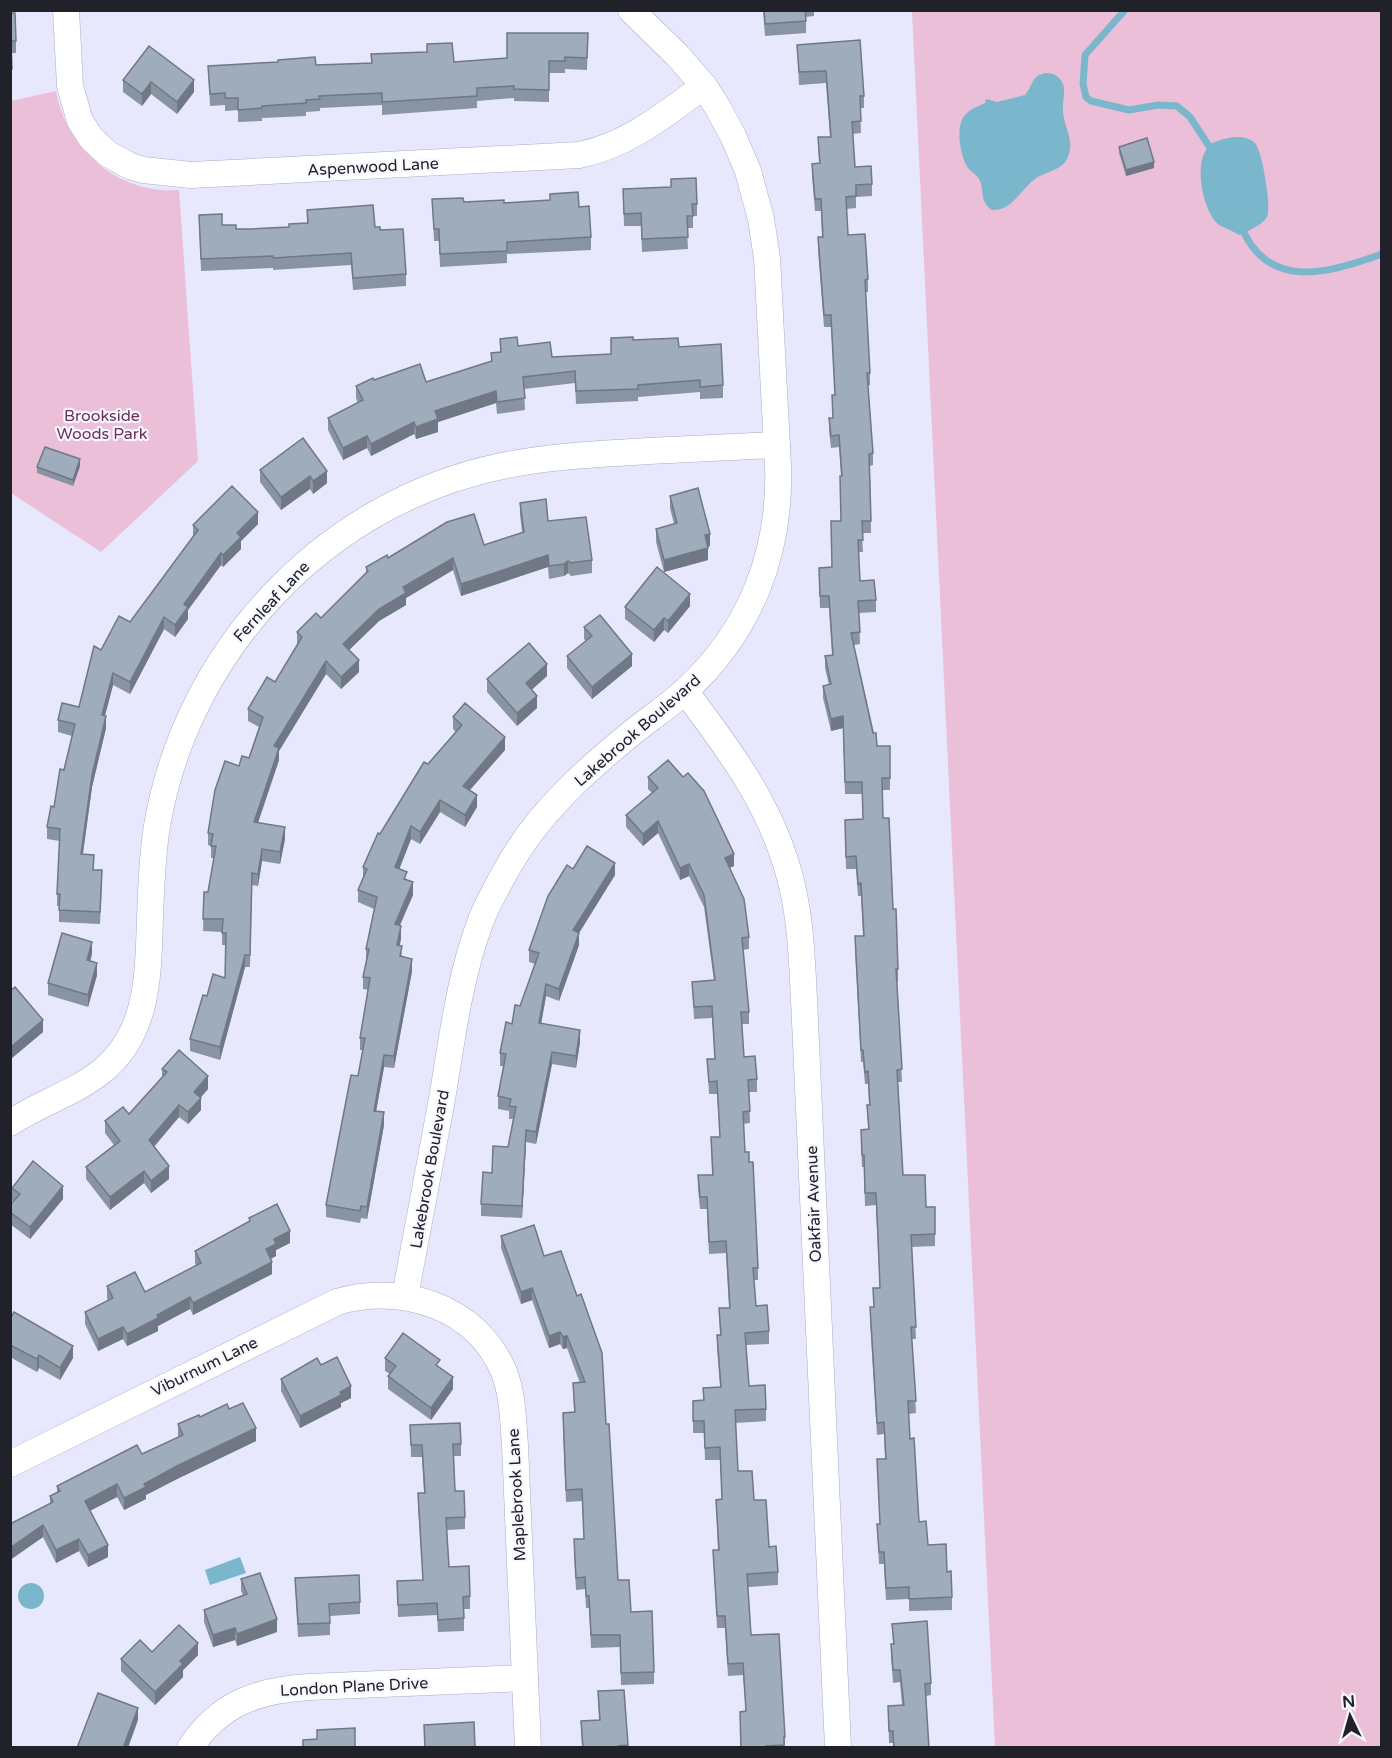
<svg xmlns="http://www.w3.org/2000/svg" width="1392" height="1758" viewBox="0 0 1392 1758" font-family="'Varela Round',sans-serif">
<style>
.green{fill:#eabfd7}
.water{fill:#7ab7cc}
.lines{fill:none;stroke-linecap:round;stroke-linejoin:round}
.stream{stroke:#7ab7cc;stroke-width:7}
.street-casing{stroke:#acadc0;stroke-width:27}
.street{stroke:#fff;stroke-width:26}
.wall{fill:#8994a2}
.shaded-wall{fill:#6f7884}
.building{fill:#9facbc;stroke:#6f7884;stroke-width:1.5}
.labels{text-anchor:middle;stroke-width:4.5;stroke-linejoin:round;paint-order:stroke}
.street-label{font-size:16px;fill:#212229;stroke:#f6f7ff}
.park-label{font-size:16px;fill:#6c2f55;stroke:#f6f7ff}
</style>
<rect width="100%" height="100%" fill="#e7e8fd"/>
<g class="green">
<polygon points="912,11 1381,11 1381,1747 995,1747"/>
<path d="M 56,91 C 66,149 119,195 179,190 L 198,461 L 101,552 L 11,493 L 11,101 Z"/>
</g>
<g class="water">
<path d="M 1045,73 C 1053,73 1060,76 1063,84 C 1066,92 1062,103 1063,112 C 1064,127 1075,141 1068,157 C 1062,171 1046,171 1035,179 C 1020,190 1012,211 992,210 C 979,200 985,194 980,181 C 978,175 972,173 968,168 C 960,156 955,126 965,115 C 970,109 979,106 985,103 L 986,99 L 997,102 L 1025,95 C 1033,86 1031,76 1045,73 Z"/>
<path d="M 1233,137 C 1241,137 1248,137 1255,143 C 1262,150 1272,208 1267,217 C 1262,225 1248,231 1239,235 C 1231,229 1222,229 1215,221 C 1202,205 1193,160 1210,145 C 1216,140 1225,139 1233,137 Z"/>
<polygon points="240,1557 246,1573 210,1585 205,1570"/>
<circle cx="31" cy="1596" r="13"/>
</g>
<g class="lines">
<g class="stream">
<polyline points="1125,10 1085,55 1083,84 1086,97 1091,101 1129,110 1158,105 1177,106 1190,117 1209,146 1213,154"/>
<path d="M 1241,226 C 1268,292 1329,273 1382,254"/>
</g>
<g class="street-casing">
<g id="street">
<path d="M 66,10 L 70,86 L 80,121 L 91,138 L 108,154 L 130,166 L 143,170 L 191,175 L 579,155 C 628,145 664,115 704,86"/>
<path d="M 685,691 C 732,753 776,812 793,890 C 801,926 802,962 804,999 L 838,1748"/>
<path d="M 10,1123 C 40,1103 75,1093 102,1071 C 149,1033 148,974 150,919 C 151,888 152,856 157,826 C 187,649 326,502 502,466 C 550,456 599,454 648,451 C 691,449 734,447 777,445"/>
<path d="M 405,1296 C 417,1230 430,1165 442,1099 C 452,1040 459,979 480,923 C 487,904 498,885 508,867 C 538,813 585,771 633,732 C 650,718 669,706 685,691 C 750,632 781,553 778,466 L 767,258 L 761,219 L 748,171 L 733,136 L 718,108 L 704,86 L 678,56 L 631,10"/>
<path d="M 10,1464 L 337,1302 C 402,1283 476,1306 504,1372 C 513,1395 513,1421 515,1445 L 528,1748"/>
<path d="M 190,1748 C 219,1703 259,1690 309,1687 L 525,1678"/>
</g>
</g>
<use href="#street" class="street"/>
</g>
<g class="wall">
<polygon points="763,10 814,10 814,16 806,17 806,33 765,36"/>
<polygon points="10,13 16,41 16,53 11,53 12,81 10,81"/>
<polygon points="588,33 587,70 565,69 565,73 549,73 549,102 514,101 514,98 477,101 477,108 382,115 382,105 320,108 320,111 306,112 306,116 262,118 262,121 238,122 238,110 225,111 225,105 210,106 208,66 316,65 371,63 371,54 427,52 427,44 454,62 507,58"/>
<polygon points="797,45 864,96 864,108 860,108 861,133 852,134 855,167 872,184 872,196 856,197 856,208 846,209 848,235 868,279 868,292 865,292 870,373 870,385 868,386 873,453 873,465 870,466 871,533 862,533 863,552 858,552 860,581 876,600 876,612 859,613 860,644 854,645 877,746 890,746 890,790 882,790 883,818 893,909 898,969 898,982 897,982 902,1082 898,1082 903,1175 926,1207 935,1234 935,1246 912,1247 916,1339 912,1339 916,1413 908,1414 910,1439 919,1522 928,1545 947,1572 952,1597 952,1610 909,1611 909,1599 886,1600 884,1564 879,1564 877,1524 880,1524 877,1459 885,1459 884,1434 877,1435 870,1319 870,1307 874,1307 873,1288 880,1288 878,1249 876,1205 865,1206 864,1167 862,1167 861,1142 861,1130 868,1129 867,1105 869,1105 868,1084 865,1084 863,1062 861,1062 855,949 855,936 863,936 861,896 858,896 856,869 846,869 845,832 845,820 863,819 862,794 845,794 843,728 831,731 823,698 823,686 829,685 825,668 825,656 832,655 829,608 820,608 819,580 819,568 831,567 841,521 841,476 839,447 831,448 829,431 829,418 833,418 832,395 835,395 831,327 824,327 818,250 818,237 822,237 821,211 815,211 812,176 812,164 819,163 818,137 830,137 826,83 799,85"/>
<polygon points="149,46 194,92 177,114 151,94 142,106 123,92 123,80"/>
<polygon points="1119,147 1154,168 1126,176 1119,153"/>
<polygon points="623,189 697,204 697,216 693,216 693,228 687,228 688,249 642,252 641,226 624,226"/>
<polygon points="432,199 464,202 504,203 579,207 591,237 591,250 507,254 507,263 440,267 439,241 434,241"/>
<polygon points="307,210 375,227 380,230 406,274 406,286 353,290 351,265 273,270 273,268 201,271 199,215 222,225 236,229 250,229 289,227 307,223"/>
<polygon points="611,338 679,347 723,385 723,398 700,399 700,392 638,397 638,401 576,404 575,383 524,389 525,410 497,414 496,403 438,422 438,432 416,439 414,434 371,456 367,448 343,460 328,430 328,418 358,403 356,398 356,386 374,380 426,382 491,361 491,353 500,352 500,339 552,357 611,354"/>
<polygon points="303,438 327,483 313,494 310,489 281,510 260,482 260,470"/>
<polygon points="80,466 73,486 37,473 37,467"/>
<polygon points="670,496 710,546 708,547 708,560 664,572 656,542 656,529 674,524 670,508"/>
<polygon points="520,503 548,521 592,560 592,573 571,576 568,573 564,576 549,579 548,567 461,596 453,570 406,598 406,605 379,621 349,650 359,672 341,689 326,674 279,751 279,760 258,823 285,839 280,864 262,861 258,886 252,885 250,967 245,967 220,1060 190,1051 190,1039 207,996 225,978 226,945 222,945 222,932 203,931 204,892 208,892 214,858 211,858 211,846 208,845 208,833 239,766 249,758 259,727 248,721 248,709 275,682 298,645 297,644 297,632 321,618 366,574 366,567 388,558 484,545 522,532 520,515"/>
<polygon points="258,524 241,541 241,549 223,567 221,565 188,610 188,619 175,637 164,629 130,694 113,685 105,715 106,728 92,787 83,854 102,882 100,924 59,922 59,906 57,906 57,894 60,841 47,839 47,827 54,807 72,736 58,732 58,720 79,707 101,650 130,622 193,537 193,525"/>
<polygon points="690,606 668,633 664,630 654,642 625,619 625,607"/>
<polygon points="584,627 632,666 592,699 567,668 567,656 586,641 584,639"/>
<polygon points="547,676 532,689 537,708 517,726 487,692 487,679"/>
<polygon points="453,717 505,750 469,790 477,807 465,827 440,812 420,844 411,839 399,869 407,880 413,895 399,925 401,938 400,945 402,956 412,971 394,1068 384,1067 376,1111 384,1125 367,1219 361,1218 360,1223 326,1217 326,1205 358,1076 363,1050 360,1050 360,1038 368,990 363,989 363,977 366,961 366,949 374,909 358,902 358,890 363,878 363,867 380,834 428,764 456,732 453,729"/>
<polygon points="648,777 734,866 729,868 749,937 749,949 743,950 749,1012 749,1024 742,1024 744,1057 757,1079 757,1092 749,1092 750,1123 743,1124 745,1152 758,1268 758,1280 754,1280 756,1306 769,1331 769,1344 746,1345 749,1386 766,1409 766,1421 735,1423 738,1471 754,1500 778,1572 778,1585 748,1587 751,1635 785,1737 785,1748 741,1748 740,1712 746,1711 743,1675 728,1676 725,1628 717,1628 713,1550 718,1550 716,1500 722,1499 720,1460 705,1460 704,1433 693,1433 693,1401 703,1400 703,1388 720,1387 717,1347 717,1335 720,1335 719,1308 729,1308 726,1253 709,1254 707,1209 700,1209 698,1188 698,1175 712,1175 711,1137 720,1137 717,1094 709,1094 707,1059 715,1059 712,1018 694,1019 692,982 714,981 704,907 689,876 680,880 658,833 643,846 626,827 626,815 652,793 648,789"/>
<polygon points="615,875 579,933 579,945 559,1001 546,996 541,1024 580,1042 576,1068 552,1064 536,1144 526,1142 522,1218 481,1216 481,1204 492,1173 508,1147 513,1119 509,1119 509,1111 498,1109 498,1096 504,1066 500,1066 500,1053 512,1024 520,1006 535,964 529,962 529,950"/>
<polygon points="92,954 90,961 97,975 88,1007 48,995 48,983"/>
<polygon points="10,991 43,1032 12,1058 10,1056"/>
<polygon points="162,1069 208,1089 200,1098 201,1110 188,1124 179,1117 154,1147 169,1179 151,1193 144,1183 110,1210 86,1179 86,1167 114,1145 105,1133 105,1121 129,1114 162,1077"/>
<polygon points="12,1188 63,1199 30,1239 10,1224 10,1205 14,1202 12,1200"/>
<polygon points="249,1218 290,1243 276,1250 276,1256 271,1259 272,1274 193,1315 190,1309 158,1326 158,1331 127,1346 123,1339 98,1351 85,1324 85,1312 108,1301 107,1298 107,1286 145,1292 196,1266 195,1263 195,1251 249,1222"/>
<polygon points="501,1236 544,1256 606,1424 618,1580 631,1612 654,1672 654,1684 621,1685 620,1647 591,1648 589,1608 586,1608 585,1589 576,1590 574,1551 574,1539 584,1539 582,1501 566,1502 563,1425 563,1413 574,1412 573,1383 580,1383 567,1348 563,1349 560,1344 549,1348 532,1300 521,1304 501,1248"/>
<polygon points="10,1319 73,1358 60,1380 39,1368 37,1372 10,1357"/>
<polygon points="385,1358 440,1367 453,1389 431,1420 388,1389 388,1376 390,1374 385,1371"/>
<polygon points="321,1365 351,1398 341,1403 341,1407 300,1428 281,1391 281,1379"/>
<polygon points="229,1409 256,1441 177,1479 146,1495 146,1499 124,1510 117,1497 90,1511 108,1557 88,1567 79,1551 56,1563 43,1537 10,1560 10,1524 50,1504 50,1496 57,1492 57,1486 142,1454 178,1437 178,1424"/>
<polygon points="410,1425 461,1444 461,1456 453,1456 455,1491 465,1517 465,1529 447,1530 449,1567 470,1596 470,1609 464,1609 464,1631 438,1632 437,1615 398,1617 397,1581 423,1580 418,1506 418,1493 424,1493 422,1457 411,1457"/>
<polygon points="295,1578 360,1602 360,1614 330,1616 330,1635 298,1637"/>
<polygon points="241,1579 277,1632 237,1646 235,1640 213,1647 204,1622 204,1610 243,1595 241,1591"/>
<polygon points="892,1624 931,1683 931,1695 926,1696 929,1748 893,1748 893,1743 889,1743 888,1706 902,1705 900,1682 893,1683 891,1656 891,1644 893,1644"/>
<polygon points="152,1652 198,1655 183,1670 183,1677 155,1705 121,1671 121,1659"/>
<polygon points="598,1691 628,1745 628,1748 582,1748 581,1721 599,1720"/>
</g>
<g class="shaded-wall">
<polygon points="194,80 194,92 177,114 177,102"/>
<polygon points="151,82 151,94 142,106 142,94"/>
<polygon points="1154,162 1154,168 1126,176 1126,170"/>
<polygon points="496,391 496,403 438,422 438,432 416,439 416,427 435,411"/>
<polygon points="414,422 414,434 371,456 371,444"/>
<polygon points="367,436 367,448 343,460 343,448"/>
<polygon points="80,459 80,466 73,486 73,480"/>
<polygon points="327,471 327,483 313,494 313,481"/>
<polygon points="310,476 310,489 281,510 281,497"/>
<polygon points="258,512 258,524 241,541 241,549 223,567 223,555 237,533"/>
<polygon points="710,534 710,546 705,547 705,535"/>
<polygon points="708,548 708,560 664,572 664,560"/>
<polygon points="221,553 221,565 188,610 188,619 175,637 175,625 184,604"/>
<polygon points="548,555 548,567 461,596 461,584"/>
<polygon points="453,558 453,570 406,598 406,605 379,621 343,656 343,644 379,609 403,587"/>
<polygon points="568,561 568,573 564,576 564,564"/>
<polygon points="690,594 690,606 668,633 668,621"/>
<polygon points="164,617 164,629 130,694 130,682"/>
<polygon points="664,618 664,630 654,642 654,630"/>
<polygon points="632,654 632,666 592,699 592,687"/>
<polygon points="359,660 359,672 341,689 341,677"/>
<polygon points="326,661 326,674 279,751 279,760 254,834 254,822 274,746"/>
<polygon points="547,664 547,676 526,695 526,683"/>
<polygon points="113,673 113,685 102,727 102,715"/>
<polygon points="537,696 537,708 517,726 517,713"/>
<polygon points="106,716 106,728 92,787 81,866 81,854 92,775"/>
<polygon points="843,716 843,728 831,731 831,719"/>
<polygon points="505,737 505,750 463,798 463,786"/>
<polygon points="477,795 477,807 465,827 465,815"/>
<polygon points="440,800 440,812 420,844 420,832"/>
<polygon points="658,821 658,833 643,846 643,834"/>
<polygon points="411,826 411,839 395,880 395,867"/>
<polygon points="285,827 285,839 280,864 280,852"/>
<polygon points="262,849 262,861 258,886 258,874"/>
<polygon points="734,854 734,866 725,870 725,858"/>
<polygon points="615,863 615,875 579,933 579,945 559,1001 559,989 573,930"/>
<polygon points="689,864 689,876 680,880 680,868"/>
<polygon points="413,882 413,895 395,937 395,924"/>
<polygon points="401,926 401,938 397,957 397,945"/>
<polygon points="92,942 92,954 87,972 87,960"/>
<polygon points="245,955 245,967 220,1060 220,1047"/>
<polygon points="412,959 412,971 394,1068 394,1056"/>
<polygon points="97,963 97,975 88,1007 88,995"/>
<polygon points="546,984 546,996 539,1035 539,1023"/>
<polygon points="43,1020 43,1032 12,1058 12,1046"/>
<polygon points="580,1030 580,1042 576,1068 576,1056"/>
<polygon points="552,1052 552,1064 536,1144 536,1132"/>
<polygon points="384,1055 384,1067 374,1123 374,1111"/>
<polygon points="208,1076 208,1089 194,1105 194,1092"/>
<polygon points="201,1098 201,1110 188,1124 188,1112"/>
<polygon points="179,1105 179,1117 149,1152 149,1140"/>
<polygon points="384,1112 384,1125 367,1219 367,1207"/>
<polygon points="526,1130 526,1142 522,1218 522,1206"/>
<polygon points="169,1166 169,1179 151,1193 151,1181"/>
<polygon points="144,1171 144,1183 110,1210 110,1197"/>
<polygon points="63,1186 63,1199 30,1239 30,1227"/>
<polygon points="290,1231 290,1243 276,1250 276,1256 266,1261 266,1249 274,1239"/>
<polygon points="272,1262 272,1274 193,1315 193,1303"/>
<polygon points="532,1288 532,1300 521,1304 521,1292"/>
<polygon points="190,1297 190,1309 158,1326 158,1331 127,1346 127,1334 157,1315"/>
<polygon points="123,1327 123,1339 98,1351 98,1339"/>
<polygon points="560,1332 560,1344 549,1348 549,1336"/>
<polygon points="567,1336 567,1348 563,1349 563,1337"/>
<polygon points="73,1346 73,1358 60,1380 60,1368"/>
<polygon points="39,1355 39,1368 37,1372 37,1359"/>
<polygon points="453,1377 453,1389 431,1420 431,1408"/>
<polygon points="351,1386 351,1398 341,1403 341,1407 300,1428 300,1416 340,1392"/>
<polygon points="256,1428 256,1441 177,1479 146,1495 146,1499 124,1510 124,1498 144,1484 177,1466"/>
<polygon points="117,1484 117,1497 85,1513 85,1501"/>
<polygon points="43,1525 43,1537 10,1560 10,1548"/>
<polygon points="79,1539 79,1551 56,1563 56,1550"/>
<polygon points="108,1545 108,1557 88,1567 88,1555"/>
<polygon points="277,1619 277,1632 237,1646 237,1634"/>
<polygon points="235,1628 235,1640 213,1647 213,1635"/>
<polygon points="198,1643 198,1655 183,1670 183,1677 155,1705 155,1692 180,1661"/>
<polygon points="138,1708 138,1720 128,1748 123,1748"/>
</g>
<g class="building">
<polygon points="764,10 805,10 806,21 765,24"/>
<polygon points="10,13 15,13 16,41 11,41 12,69 10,69"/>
<polygon points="507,33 588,33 587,58 565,57 565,61 549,61 549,90 514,89 514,86 477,88 477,96 382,102 382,93 319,96 320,99 306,100 306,103 262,106 262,108 238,110 238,98 225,98 225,93 210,94 208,66 278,62 278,60 315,57 316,65 372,63 371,54 427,52 427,44 452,43 454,62 507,58"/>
<polygon points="860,40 864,96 860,96 861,121 852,122 855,167 871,166 872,184 856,185 856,196 846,197 848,235 865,234 868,279 865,280 870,373 867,373 873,453 869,454 871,521 862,521 863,540 858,540 860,581 874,580 876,600 858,601 860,632 851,633 873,733 876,733 877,746 890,746 890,778 882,778 883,818 889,818 893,909 896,909 898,969 896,969 902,1069 897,1070 903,1175 925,1175 926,1207 935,1207 935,1234 911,1235 916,1327 911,1327 916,1401 908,1401 910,1439 914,1438 919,1522 926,1521 928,1545 946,1544 947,1572 951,1571 952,1597 909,1599 909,1587 886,1588 884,1552 879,1552 877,1524 880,1524 877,1459 886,1459 884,1422 877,1423 870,1307 874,1307 873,1288 880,1288 878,1237 876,1193 865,1193 864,1155 862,1155 861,1130 869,1129 867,1105 870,1105 868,1071 865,1072 863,1050 861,1050 855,936 864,936 861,883 858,884 856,856 846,857 845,820 863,819 862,782 845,782 843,716 831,719 823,686 831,684 825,656 833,655 829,596 820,596 819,568 832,567 831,521 841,521 840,476 842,476 839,435 831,436 829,418 833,418 832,395 835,395 831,315 824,315 818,237 823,237 821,199 815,199 812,164 820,163 818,137 831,137 826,71 799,72 797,45"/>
<polygon points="149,46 194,80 177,102 151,82 142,94 123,80"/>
<polygon points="1147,138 1154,162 1126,170 1119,147"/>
<polygon points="696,178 697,204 692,204 693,216 687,216 688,237 642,239 641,213 624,214 623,189 671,187 671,179"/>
<polygon points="578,192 579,207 589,206 591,237 507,242 507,251 440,254 439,229 434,229 432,199 463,198 464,202 504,200 504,203 550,200 550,194"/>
<polygon points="373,205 375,227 380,227 380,230 403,229 406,274 353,278 351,253 273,258 273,256 201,259 199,215 222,214 222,225 236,225 236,229 250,229 289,227 289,224 308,223 307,210"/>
<polygon points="517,337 518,346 550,342 552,357 611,354 611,338 633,337 633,340 678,338 679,347 721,344 723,385 700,387 700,380 638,385 638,389 576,391 575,371 523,377 525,398 497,402 496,391 435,411 438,419 416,427 414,422 371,444 367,436 343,448 328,418 363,400 356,386 373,378 374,380 420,364 426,382 492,361 491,353 501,352 500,339"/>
<polygon points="303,438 327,471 313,481 310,476 281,497 260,470"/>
<polygon points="45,447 80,459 73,480 37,467"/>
<polygon points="232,486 258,512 237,533 241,537 223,555 221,553 184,604 188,607 175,625 164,617 130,682 113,673 102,715 106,716 92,775 81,854 94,855 93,870 102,870 100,912 59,910 60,894 57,894 60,829 47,827 51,806 54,807 60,769 64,770 75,724 58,720 62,703 79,707 94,646 101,650 119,616 130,622 198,530 193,525"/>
<polygon points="698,488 710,534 705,535 708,548 664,560 656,529 677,523 670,496"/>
<polygon points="546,499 548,521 586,517 592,560 571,563 568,561 564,564 549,566 548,555 461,584 453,558 403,587 406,593 379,609 343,644 359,660 341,677 326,661 274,746 279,748 254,822 285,827 280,852 262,849 258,874 252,873 250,955 245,955 220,1047 190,1039 203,995 207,996 213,974 225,978 226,933 222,933 223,919 203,919 204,892 208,892 216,846 211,846 213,834 208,833 215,790 225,761 239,766 242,756 249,758 263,717 248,709 267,677 275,682 302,637 297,632 316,613 321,618 368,571 366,567 387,555 388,558 447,522 474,514 484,545 524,532 520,503"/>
<polygon points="657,567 690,594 668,621 664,618 654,630 625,607"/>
<polygon points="600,615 632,654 592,687 567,656 592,636 584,627"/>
<polygon points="529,643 547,664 526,683 537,696 517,713 487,679"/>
<polygon points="465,703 505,737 463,786 477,795 465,815 440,800 420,832 411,826 395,867 407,872 404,879 413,882 395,924 401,926 397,945 402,946 400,956 412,959 394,1056 384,1055 374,1111 384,1112 367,1207 361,1206 360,1211 326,1205 351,1075 358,1076 365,1038 360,1038 370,978 363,977 369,949 366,949 377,897 358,890 367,869 363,867 378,833 380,834 424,762 428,764 462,725 453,717"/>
<polygon points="668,760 683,777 688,773 704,791 734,854 725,858 744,899 749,937 742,938 749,1012 741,1012 744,1057 755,1056 757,1079 748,1080 750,1111 743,1112 745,1152 749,1152 749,1162 753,1162 758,1268 753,1268 756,1306 767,1305 769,1331 745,1333 749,1386 765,1385 766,1409 735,1410 738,1471 752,1471 754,1500 766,1500 769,1547 776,1546 778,1572 747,1574 751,1635 779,1634 785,1737 784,1737 784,1745 766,1746 766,1748 741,1748 740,1712 746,1711 743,1663 728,1664 725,1616 717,1616 713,1550 719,1550 716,1500 722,1499 720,1447 705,1448 704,1421 693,1421 693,1401 704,1400 703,1388 721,1387 717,1335 721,1335 719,1308 730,1308 726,1241 709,1242 707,1197 700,1197 698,1175 713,1175 711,1137 720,1137 717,1081 709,1082 707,1059 715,1059 712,1006 694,1007 692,982 715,980 704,895 689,864 680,868 658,821 643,834 626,815 658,788 648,777"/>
<polygon points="587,846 615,863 573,930 579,933 559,989 546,984 539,1023 580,1030 576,1056 552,1052 536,1132 526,1130 522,1206 481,1204 483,1172 492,1173 493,1146 508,1147 516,1107 509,1106 511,1099 498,1096 506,1054 500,1053 506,1022 512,1024 515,1005 520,1006 539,953 529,950 548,896 567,865 573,869"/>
<polygon points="62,933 92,942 87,960 97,963 88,995 48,983"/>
<polygon points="15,987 43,1020 12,1046 10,1043 10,991"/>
<polygon points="179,1050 208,1076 194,1092 201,1098 188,1112 179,1105 149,1140 169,1166 151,1181 144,1171 110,1197 86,1167 120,1141 105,1121 123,1107 129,1114 167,1072 162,1069"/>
<polygon points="33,1161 63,1186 30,1227 10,1212 10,1205 20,1194 12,1188"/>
<polygon points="277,1204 290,1231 274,1239 276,1244 266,1249 272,1262 193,1303 190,1297 157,1315 158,1318 127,1334 123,1327 98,1339 85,1312 113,1298 107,1286 135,1272 145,1292 201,1263 195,1251 250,1221 249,1218"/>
<polygon points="534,1225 544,1256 561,1251 577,1296 581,1294 602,1353 606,1424 609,1424 618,1580 629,1580 631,1612 652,1611 654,1672 621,1673 620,1635 591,1635 589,1596 586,1596 585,1577 576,1578 574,1539 584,1539 582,1489 566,1490 563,1413 575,1412 573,1383 585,1382 567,1336 563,1337 560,1332 549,1336 532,1288 521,1292 501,1236"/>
<polygon points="14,1312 73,1346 60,1368 39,1355 37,1359 10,1345 10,1319"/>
<polygon points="403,1333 440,1360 436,1365 453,1377 431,1408 388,1376 396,1366 385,1358"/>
<polygon points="337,1357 351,1386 340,1392 341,1395 300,1416 281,1379 317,1358 321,1365"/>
<polygon points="243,1403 256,1428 177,1466 144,1484 146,1487 124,1498 117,1484 85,1501 108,1545 88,1555 79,1539 56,1550 43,1525 10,1548 10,1524 53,1502 50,1496 60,1491 57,1486 137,1445 142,1454 183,1435 178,1424 199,1415 200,1417 227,1404 229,1409"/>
<polygon points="460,1423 461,1444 453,1444 455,1491 464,1491 465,1517 446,1518 447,1535 449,1567 469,1566 470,1596 463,1597 464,1618 438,1620 437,1603 398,1605 397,1581 423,1580 418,1493 425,1493 422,1445 411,1445 410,1425"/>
<polygon points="260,1573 277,1619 237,1634 235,1628 213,1635 204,1610 247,1594 241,1579"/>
<polygon points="359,1575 360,1602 329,1604 330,1623 298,1624 295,1578"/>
<polygon points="927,1621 931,1683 925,1684 929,1748 894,1748 893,1731 889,1731 888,1706 904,1705 900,1670 893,1670 891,1644 894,1644 892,1624"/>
<polygon points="179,1625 198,1643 180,1661 183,1664 155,1692 121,1659 140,1640 152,1652"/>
<polygon points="624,1690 628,1745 618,1746 618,1748 583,1748 581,1721 600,1720 598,1691"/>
<polygon points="98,1693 138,1708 123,1748 77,1748"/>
<polygon points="474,1722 475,1748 425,1748 424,1725"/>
<polygon points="355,1728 355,1748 303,1748 303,1740 317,1739 317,1730"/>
</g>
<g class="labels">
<g class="street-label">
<text transform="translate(373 166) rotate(-3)" y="6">Aspenwood Lane</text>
<text transform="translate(271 601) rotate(-47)" y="6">Fernleaf Lane</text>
<text transform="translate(637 730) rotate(-41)" y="6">Lakebrook Boulevard</text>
<text transform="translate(429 1169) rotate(-80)" y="6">Lakebrook Boulevard</text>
<text transform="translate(813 1204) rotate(-92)" y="6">Oakfair Avenue</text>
<text transform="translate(204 1366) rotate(-26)" y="6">Viburnum Lane</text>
<text transform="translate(516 1495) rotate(-93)" y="6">Maplebrook Lane</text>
<text transform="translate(354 1686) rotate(-3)" y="6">London Plane Drive</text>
</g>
<g class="park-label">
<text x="102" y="421">Brookside<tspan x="102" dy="18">Woods Park</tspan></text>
</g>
</g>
<rect width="1392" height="1758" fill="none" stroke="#212229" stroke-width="24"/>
<g transform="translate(1350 1716) rotate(355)" stroke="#f6f7ff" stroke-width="4.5" paint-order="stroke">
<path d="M0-4.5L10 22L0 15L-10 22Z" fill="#212229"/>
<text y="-9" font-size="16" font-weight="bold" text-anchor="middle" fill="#212229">N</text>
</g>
</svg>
